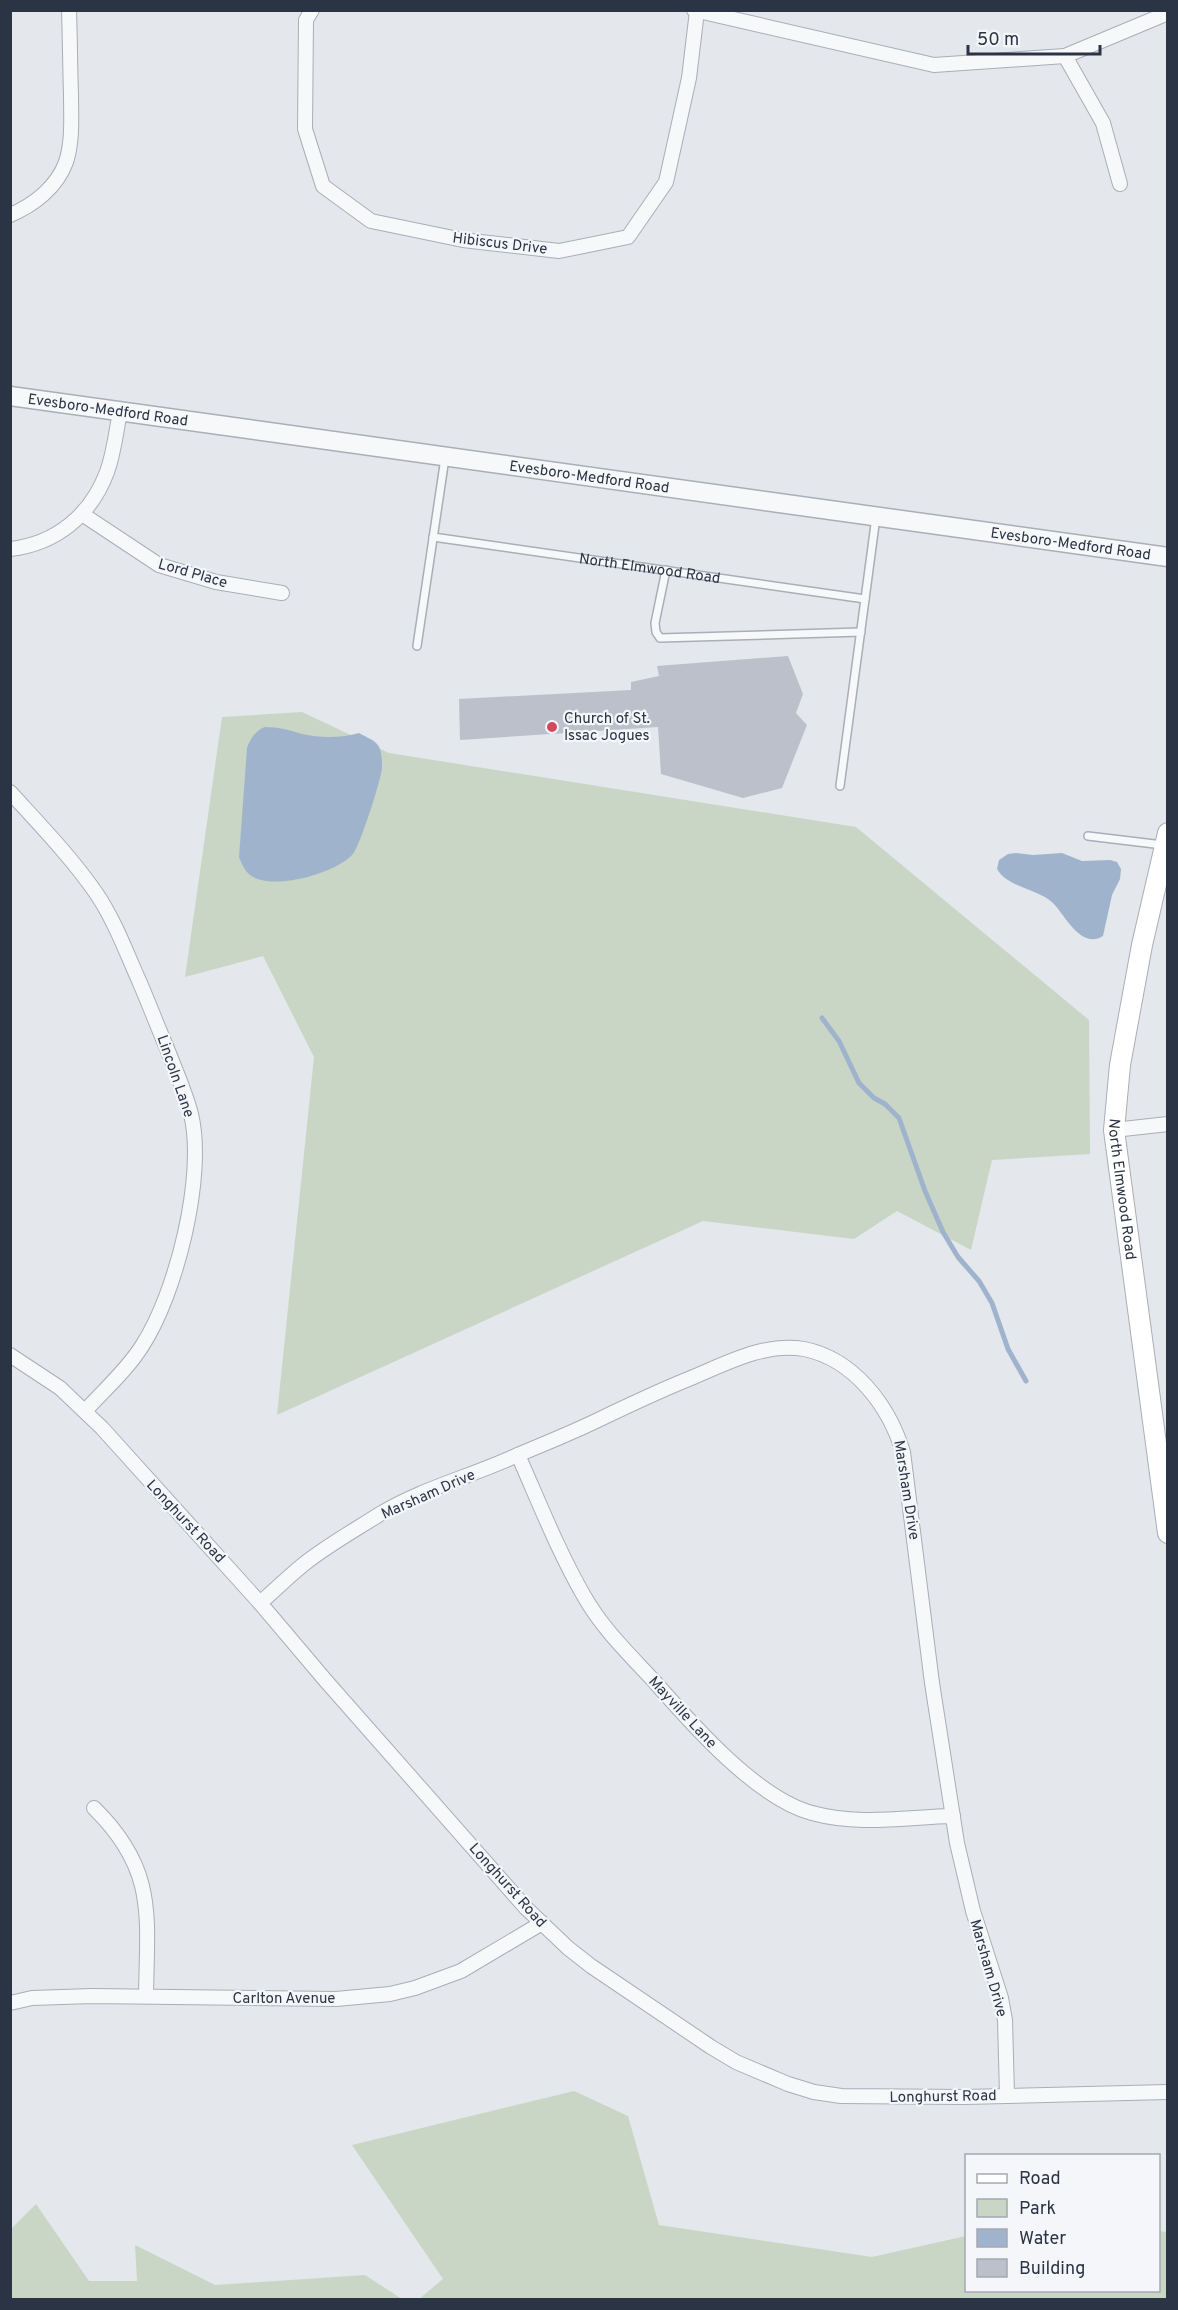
<svg xmlns="http://www.w3.org/2000/svg" width="1178" height="2310" viewBox="0 0 1178 2310" font-family="Overpass,sans-serif">
<style>
.green{fill:#c9d6c5}
.water{fill:#9fb4cc}
.lines{fill:none;stroke-linecap:round;stroke-linejoin:round}
.stream{stroke:#9fb4cc;stroke-width:5}
.building{fill:#bbc0ca}
.service-casing{stroke:#a9aeb7;stroke-width:10}
.minor-casing{stroke:#a9aeb7;stroke-width:16}
.tertiary-casing{stroke:#a9aeb7;stroke-width:21}
.secondary-casing{stroke:#a9aeb7;stroke-width:22}
.service{stroke:#f7f8fa;stroke-width:7}
.minor{stroke:#f7f8fa;stroke-width:14}
.tertiary{stroke:#f7f8fa;stroke-width:18}
.secondary{stroke:#fff;stroke-width:20}
.poi-dot{fill:#d1495b;stroke:#f4f6f9;stroke-width:2}
.labels{text-anchor:middle;stroke-width:4.5;stroke-linejoin:round;paint-order:stroke}
.street-label{font-size:15px;fill:#2b3445;stroke:#f4f6f9}
.poi-label{font-size:15px;fill:#2b3445;stroke:#f4f6f9;text-anchor:start}
</style>
<rect width="100%" height="100%" fill="#e4e7ec"/>
<g class="green">
<polygon points="302,712 389,753 856,827 1089,1020 1090,1154 992,1160 971,1250 897,1211 854,1239 703,1221 277,1415 314,1057 263,956 185,977 222,717"/>
<polygon points="574,2091 628,2116 659,2225 872,2257 966,2236 966,2290 1158,2290 1159,2231 1167,2232 1167,2299 419,2299 443,2279 352,2145"/>
<polygon points="36,2204 89,2281 137,2281 135,2245 215,2285 365,2275 402,2299 11,2299 11,2229"/>
</g>
<g class="water">
<path d="M 265,727 C 279,727 289,730 302,734 C 320,738 342,738 359,733 C 367,738 377,740 380,749 C 382,755 382,762 382,768 C 381,780 360,846 353,854 C 336,873 279,889 255,878 C 246,874 242,865 239,857 L 247,748 C 250,739 256,730 265,727 Z"/>
<path d="M 1016,853 L 1033,855 L 1062,853 L 1082,861 L 1110,860 L 1117,862 L 1121,869 L 1120,879 L 1112,895 L 1103,936 C 1081,950 1065,915 1053,903 C 1037,888 1008,888 997,869 L 999,860 L 1008,854 Z"/>
</g>
<g class="lines">
<polyline class="stream" points="822,1018 839,1041 859,1083 874,1098 885,1104 899,1118 925,1191 943,1232 958,1257 979,1281 992,1303 1008,1349 1026,1381"/>
</g>
<polygon class="building" points="788,656 803,694 796,713 807,725 782,788 743,798 661,774 658,727 460,740 459,699 631,690 631,682 659,676 657,666"/>
<g class="lines">
<g class="service-casing">
<g id="service">
<path id="s1" d="M 433,537 L 865,599"/>
<polyline points="666,570 655,623 656,632 660,638 861,632"/>
<polyline points="417,646 445,458"/>
<polyline points="840,786 876,517"/>
<polyline points="1088,836 1163,845"/>
</g>
</g>
<g class="minor-casing">
<g id="minor">
<polyline points="312,10 306,20 305,129 323,186 371,221 463,240 559,251 628,237 666,182 689,78 697,11"/>
<polyline points="694,10 934,65 1065,56 1168,13"/>
<polyline points="1065,56 1103,123 1120,184"/>
<path d="M 10,215 C 34,205 57,187 66,162 C 73,141 71,116 71,94 C 70,66 70,38 69,10"/>
<polyline points="82,514 159,565 216,582 282,593"/>
<path d="M 10,549 C 56,544 91,515 107,472 C 114,453 116,432 120,412"/>
<path d="M 10,792 C 40,825 71,857 96,893 C 115,921 126,952 140,983 C 149,1004 157,1025 166,1046 C 175,1069 185,1091 191,1114 C 206,1176 176,1294 142,1346 C 127,1370 104,1390 85,1411"/>
<polyline points="1114,1130 1168,1124"/>
<polyline points="10,1355 60,1388 102,1428 260,1603 326,1681 526,1908 568,1948 591,1966 711,2047 736,2062 788,2084 814,2092 841,2096 964,2097 1168,2092"/>
<path d="M 518,1455 C 539,1502 558,1551 584,1596 C 602,1628 628,1653 653,1680 C 691,1723 756,1798 812,1813 C 859,1826 906,1817 953,1816"/>
<path d="M 260,1603 C 275,1590 289,1576 304,1564 C 328,1545 355,1530 380,1514 C 421,1489 469,1477 513,1457 C 541,1445 569,1434 596,1421 C 627,1406 659,1391 691,1378 C 725,1364 765,1342 804,1349 C 854,1359 889,1406 903,1452 L 932,1683 L 957,1843 L 973,1911 L 1001,1998 L 1005,2020 L 1007,2095"/>
<path d="M 94,1808 C 157,1870 147,1916 146,1996"/>
<polyline points="10,2003 32,1998 92,1996 336,1999 390,1994 415,1988 461,1971 542,1923"/>
</g>
</g>
<g class="tertiary-casing">
<g id="tertiary">
<path id="s2" d="M 10,396 L 1168,557"/>
</g>
</g>
<g class="secondary-casing">
<g id="secondary">
<path id="s3" d="M 1168,833 L 1142,945 L 1120,1065 L 1114,1130 L 1168,1533"/>
</g>
</g>
<use href="#service" class="service"/>
<use href="#minor" class="minor"/>
<use href="#tertiary" class="tertiary"/>
<use href="#secondary" class="secondary"/>
</g>
<circle class="poi-dot" cx="552" cy="727" r="6"/>
<g class="labels">
<g class="street-label">
<text transform="translate(500 243) rotate(7)" y="5">Hibiscus Drive</text>
<text dy="5" stroke="none"><textPath href="#s2" startOffset="99">Evesboro-Medford Road</textPath></text>
<text dy="5" stroke="none"><textPath href="#s2" startOffset="585">Evesboro-Medford Road</textPath></text>
<text dy="5" stroke="none"><textPath href="#s2" startOffset="1071">Evesboro-Medford Road</textPath></text>
<text dy="5" stroke="none"><textPath href="#s1" startOffset="219">North Elmwood Road</textPath></text>
<text transform="translate(193 573) rotate(16)" y="5">Lord Place</text>
<text transform="translate(176 1076) rotate(71)" y="5">Lincoln Lane</text>
<text dy="5" stroke="none"><textPath href="#s3" startOffset="362">North Elmwood Road</textPath></text>
<text transform="translate(907 1490) rotate(81)" y="5">Marsham Drive</text>
<text transform="translate(428 1494) rotate(-24)" y="5">Marsham Drive</text>
<text transform="translate(186 1521) rotate(47)" y="5">Longhurst Road</text>
<text transform="translate(683 1712) rotate(47)" y="5">Mayville Lane</text>
<text transform="translate(508 1885) rotate(48)" y="5">Longhurst Road</text>
<text transform="translate(989 1968) rotate(74)" y="5">Marsham Drive</text>
<text x="284" y="2003">Carlton Avenue</text>
<text transform="translate(943 2096) rotate(-1)" y="5">Longhurst Road</text>
</g>
<g class="poi-label">
<text x="564" y="723">Church of St.<tspan x="564" dy="17">Issac Jogues</tspan></text>
</g>
</g>
<rect width="1178" height="2310" fill="none" stroke="#2b3445" stroke-width="24"/>
<rect x="965" y="2154" width="195" height="138" fill="#f4f6f9" stroke="#a4a8b1" stroke-width="1.5"/>
<rect x="977" y="2174" width="30" height="9" fill="#ffffff" stroke="#a4a8b1" stroke-width="1.5"/>
<text x="1019" y="2184" font-size="18" fill="#2b3445">Road</text>
<rect x="977" y="2199" width="30" height="18" fill="#c9d6c5" stroke="#a4a8b1" stroke-width="1.5"/>
<text x="1019" y="2214" font-size="18" fill="#2b3445">Park</text>
<rect x="977" y="2229" width="30" height="18" fill="#9fb4cc" stroke="#a4a8b1" stroke-width="1.5"/>
<text x="1019" y="2244" font-size="18" fill="#2b3445">Water</text>
<rect x="977" y="2259" width="30" height="18" fill="#bbc0ca" stroke="#a4a8b1" stroke-width="1.5"/>
<text x="1019" y="2274" font-size="18" fill="#2b3445">Building</text>
<path d="M968 45v9h132v-9" fill="none" stroke="#2b3445" stroke-width="3"/>
<text x="977" y="45" font-size="18" fill="#2b3445" stroke="#f4f6f9" stroke-width="4.5" paint-order="stroke">50 m</text>
</svg>
